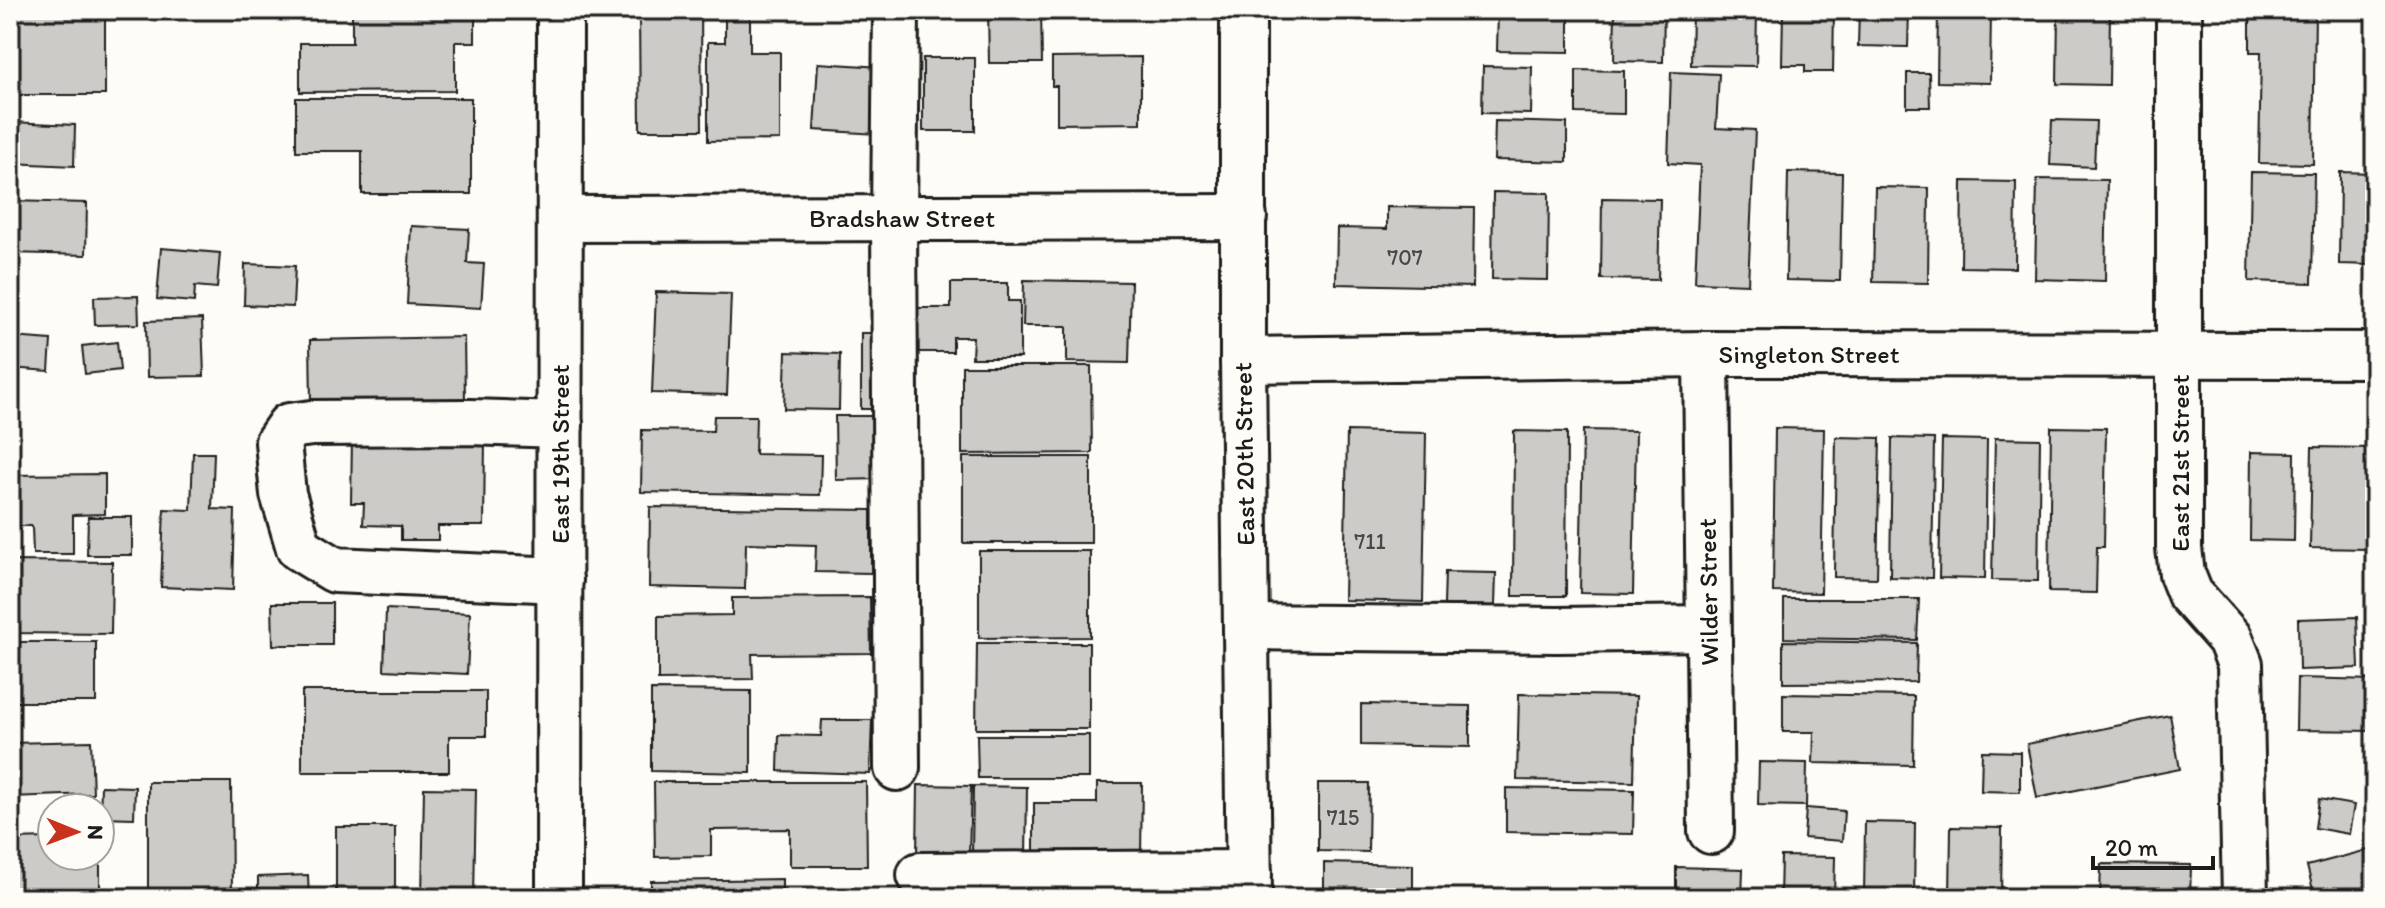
<svg xmlns="http://www.w3.org/2000/svg" width="2385" height="908" viewBox="0 0 2385 908" font-family="Itim,sans-serif">
<style>
.building{fill:#cccbc8;stroke:#1c1c1c;stroke-width:2}
.lines{fill:none;stroke-linecap:round;stroke-linejoin:round}
.minor-casing{stroke:#1c1c1c;stroke-width:50}
.major-casing{stroke:#1c1c1c;stroke-width:50}
.minor{stroke:#fdfcf7;stroke-width:44}
.major{stroke:#fdfcf7;stroke-width:44}
.labels{text-anchor:middle;stroke-width:7;stroke-linejoin:round;paint-order:stroke}
.number-label{font-size:22px;fill:#484847}
.street-label{font-size:26px;fill:#1c1c1c;stroke:#fdfcf7}
</style>
<rect width="100%" height="100%" fill="#fdfcf7"/>
<filter id="ink" filterUnits="userSpaceOnUse"><feTurbulence type="fractalNoise" baseFrequency=".0125" numOctaves="2"/><feDisplacementMap in="SourceGraphic" scale="16" xChannelSelector="R" yChannelSelector="G"/><feConvolveMatrix kernelMatrix="1 2 1 2 8 2 1 2 1" color-interpolation-filters="sRGB"/></filter>
<g filter="url(#ink)">
<g class="building">
<polygon points="352,10 475,10 475,42 455,42 455,91 300,92 300,43 352,43"/>
<polygon points="639,10 701,10 702,130 640,130"/>
<polygon points="725,10 750,10 750,52 780,52 780,140 708,141 708,42 725,42"/>
<polygon points="988,10 1041,10 1042,63 989,63"/>
<polygon points="1498,10 1569,10 1569,52 1497,51"/>
<polygon points="1615,10 1664,10 1663,62 1614,61"/>
<polygon points="1692,10 1757,10 1756,66 1691,65"/>
<polygon points="1783,10 1834,10 1833,72 1805,72 1805,65 1782,65"/>
<polygon points="1859,10 1909,10 1908,47 1858,46"/>
<polygon points="1938,10 1991,10 1990,83 1937,82"/>
<polygon points="2058,10 2110,10 2109,85 2057,84"/>
<polygon points="2250,10 2315,10 2313,164 2259,163 2261,52 2250,52"/>
<rect x="10" y="11" width="95" height="84"/>
<polygon points="1141,57 1141,123 1057,124 1057,86 1052,86 1052,58"/>
<rect x="923" y="58" width="52" height="73"/>
<polygon points="818,63 881,67 877,134 814,130"/>
<polygon points="1483,66 1532,67 1531,114 1482,113"/>
<polygon points="1576,70 1624,71 1624,114 1576,113"/>
<polygon points="1671,72 1719,74 1716,128 1755,130 1748,284 1695,282 1700,165 1668,163"/>
<polygon points="1907,73 1929,73 1930,107 1907,107"/>
<polygon points="296,98 471,98 471,194 362,194 362,151 296,151"/>
<polygon points="2052,120 2096,121 2094,167 2050,165"/>
<polygon points="1495,121 1567,123 1567,162 1494,160"/>
<polygon points="10,122 75,125 74,166 10,163"/>
<polygon points="1788,172 1842,173 1840,281 1786,280"/>
<polygon points="2251,172 2314,173 2312,283 2249,281"/>
<polygon points="2340,172 2375,173 2375,265 2339,264"/>
<polygon points="2037,179 2107,180 2105,281 2035,279"/>
<polygon points="1962,181 2016,182 2015,268 1961,267"/>
<polygon points="1875,187 1929,188 1928,283 1873,282"/>
<polygon points="1493,192 1549,193 1548,280 1492,279"/>
<polygon points="1602,198 1660,199 1658,280 1601,279"/>
<polygon points="10,201 87,203 86,255 10,253"/>
<polygon points="1387,207 1474,208 1473,287 1336,284 1337,228 1387,229"/>
<polygon points="411,226 469,229 467,263 484,264 481,308 407,304"/>
<polygon points="161,248 220,253 217,288 195,286 194,302 157,299"/>
<polygon points="245,264 295,266 293,307 244,305"/>
<polygon points="1024,280 1131,282 1129,363 1067,362 1067,326 1023,326"/>
<polygon points="951,283 1008,283 1008,301 1020,301 1020,358 972,358 973,337 953,337 953,352 913,352 913,308 951,308"/>
<polygon points="656,292 731,294 727,395 652,393"/>
<polygon points="138,296 139,324 95,325 94,297"/>
<polygon points="202,319 204,376 147,377 146,321"/>
<rect x="861" y="333" width="25" height="76"/>
<polygon points="12,337 51,340 49,371 10,368"/>
<polygon points="464,337 465,401 311,403 310,340"/>
<polygon points="117,342 120,370 85,374 82,346"/>
<polygon points="786,352 840,354 839,410 784,409"/>
<polygon points="962,366 1091,366 1092,453 962,454"/>
<polygon points="714,416 756,416 755,454 821,455 820,495 641,492 642,430 713,431"/>
<polygon points="835,416 880,416 881,479 836,480"/>
<polygon points="2051,427 2106,428 2104,547 2097,547 2096,593 2049,592"/>
<polygon points="1775,428 1824,429 1821,593 1773,592"/>
<polygon points="1583,430 1636,431 1633,594 1580,593"/>
<polygon points="1347,431 1426,433 1423,602 1344,600"/>
<polygon points="1514,431 1567,432 1566,596 1513,596"/>
<polygon points="352,437 485,439 484,526 438,526 438,540 401,540 401,526 363,525 364,503 351,503"/>
<polygon points="1836,437 1880,438 1877,578 1834,577"/>
<polygon points="1892,438 1934,439 1932,578 1890,577"/>
<polygon points="1995,438 2040,439 2038,581 1992,580"/>
<polygon points="1942,439 1987,440 1985,579 1939,578"/>
<polygon points="2312,447 2372,448 2370,549 2310,548"/>
<polygon points="2251,452 2295,453 2294,541 2250,540"/>
<polygon points="193,453 214,453 212,509 235,510 233,590 161,587 164,509 191,510"/>
<rect x="963" y="457" width="128" height="86"/>
<polygon points="105,474 105,514 73,515 73,554 33,554 32,526 10,526 10,475"/>
<polygon points="650,507 871,510 871,573 815,572 816,545 746,543 745,589 649,587"/>
<polygon points="88,517 132,517 132,555 87,555"/>
<polygon points="979,551 1090,551 1090,637 979,638"/>
<polygon points="10,561 112,562 111,634 10,633"/>
<polygon points="1445,572 1496,573 1495,606 1444,605"/>
<polygon points="870,597 871,653 752,654 753,679 658,680 658,616 732,615 732,598"/>
<polygon points="1784,599 1919,599 1917,640 1784,638"/>
<polygon points="272,603 332,603 332,645 273,645"/>
<polygon points="386,609 470,613 467,674 384,670"/>
<polygon points="2357,617 2359,668 2299,670 2298,619"/>
<polygon points="1783,641 1917,643 1916,682 1783,683"/>
<rect x="10" y="642" width="86" height="60"/>
<polygon points="977,643 1089,643 1089,729 976,729"/>
<polygon points="2297,678 2375,680 2375,731 2296,730"/>
<polygon points="651,690 751,691 751,773 651,771"/>
<polygon points="302,691 486,691 486,736 449,736 449,772 302,772"/>
<polygon points="1519,694 1636,696 1634,782 1517,780"/>
<polygon points="1783,694 1914,696 1913,765 1813,763 1814,732 1783,732"/>
<polygon points="1361,704 1470,706 1470,747 1361,745"/>
<polygon points="2170,715 2180,769 2037,798 2027,744"/>
<polygon points="822,720 872,720 870,774 778,771 779,735 821,736"/>
<polygon points="977,735 1089,735 1089,778 978,778"/>
<polygon points="91,741 93,794 10,797 10,743"/>
<polygon points="1982,751 2020,752 2020,792 1981,791"/>
<polygon points="1759,762 1807,763 1806,806 1758,805"/>
<polygon points="148,782 231,782 232,898 148,898"/>
<polygon points="654,782 866,782 867,866 790,866 790,829 711,830 711,856 655,857"/>
<polygon points="1097,783 1142,783 1141,856 1034,856 1034,803 1097,803"/>
<polygon points="1318,783 1369,783 1368,852 1318,851"/>
<polygon points="918,785 971,786 969,856 917,855"/>
<polygon points="101,786 135,787 134,818 100,817"/>
<polygon points="973,786 1027,787 1026,858 972,857"/>
<polygon points="424,788 476,789 474,898 422,898"/>
<polygon points="1506,788 1634,790 1633,834 1506,832"/>
<polygon points="2319,799 2354,805 2349,834 2315,828"/>
<polygon points="1806,808 1844,811 1842,841 1804,838"/>
<polygon points="1865,822 1915,823 1914,898 1864,898"/>
<rect x="336" y="827" width="59" height="71"/>
<polygon points="1951,827 2002,828 2001,898 1950,898"/>
<polygon points="52,838 52,856 100,856 100,888 10,889 10,839"/>
<polygon points="2375,848 2375,898 2315,898 2307,866"/>
<polygon points="1781,856 1835,857 1834,898 1780,898"/>
<polygon points="1324,863 1413,865 1413,898 1324,898"/>
<polygon points="2101,864 2191,865 2190,898 2100,898"/>
<polygon points="1676,867 1743,869 1742,898 1676,898"/>
<polygon points="308,875 309,898 258,898 258,877"/>
<polygon points="782,879 782,898 651,898 651,881"/>
<polygon points="1037,890 1142,894 1142,898 1037,898"/>
</g>
<g class="lines">
<g class="minor-casing">
<g id="minor">
<polyline points="896,10 894,218 897,768"/>
<polyline points="2179,10 2179,548 2182,574 2190,594 2230,639 2240,664 2245,898"/>
<polyline points="560,219 1244,217"/>
<polyline points="1706,354 1711,831"/>
<polyline points="1243,360 1706,354 2375,355"/>
<polyline points="560,580 335,570 299,548 283,494 278,442 289,426 312,423 470,422 560,425"/>
<polyline points="1246,627 1557,630 1708,628"/>
<polyline points="920,875 1249,873"/>
<polyline points="559,898 560,10"/>
</g>
</g>
<g class="major-casing">
<polyline id="major" points="1243,10 1243,360 1249,898"/>
</g>
<use href="#minor" class="minor"/>
<use href="#major" class="major"/>
</g>
</g>
<g class="labels">
<g class="number-label">
<text x="1405" y="265">707</text>
<text x="1370" y="549">711</text>
<text x="1343" y="825">715</text>
</g>
<g class="street-label">
<text x="902" y="227">Bradshaw Street</text>
<text x="1809" y="363">Singleton Street</text>
<text transform="translate(560 454) rotate(-90)" y="9">East 19th Street</text>
<text transform="translate(1244 454) rotate(-91)" y="9">East 20th Street</text>
<text transform="translate(2180 463) rotate(-90)" y="9">East 21st Street</text>
<text transform="translate(1708 592) rotate(-91)" y="9">Wilder Street</text>
</g>
</g>
<rect width="2385" height="908" fill="none" stroke="#fdfcf7" stroke-width="40"/>
<rect x="20" y="20" width="2345" height="868" fill="none" stroke="#1c1c1c" stroke-width="3" filter="url(#ink)"/>
<g transform="translate(76 832) rotate(91)"><circle r="38" fill="#fdfcf7" stroke="#a3a29f" stroke-width="2"/>
<path d="M0-6L14 30L0 20L-14 30Z" fill="#c8321e"/>
<text y="-12" font-size="22" font-weight="bold" text-anchor="middle" fill="#1c1c1c">N</text>
</g>
<path d="M2093 856v12h120v-12" fill="none" stroke="#1c1c1c" stroke-width="4"/>
<text x="2105" y="856" font-size="24" fill="#1c1c1c" stroke="#fdfcf7" stroke-width="6" paint-order="stroke">20 m</text>
</svg>
